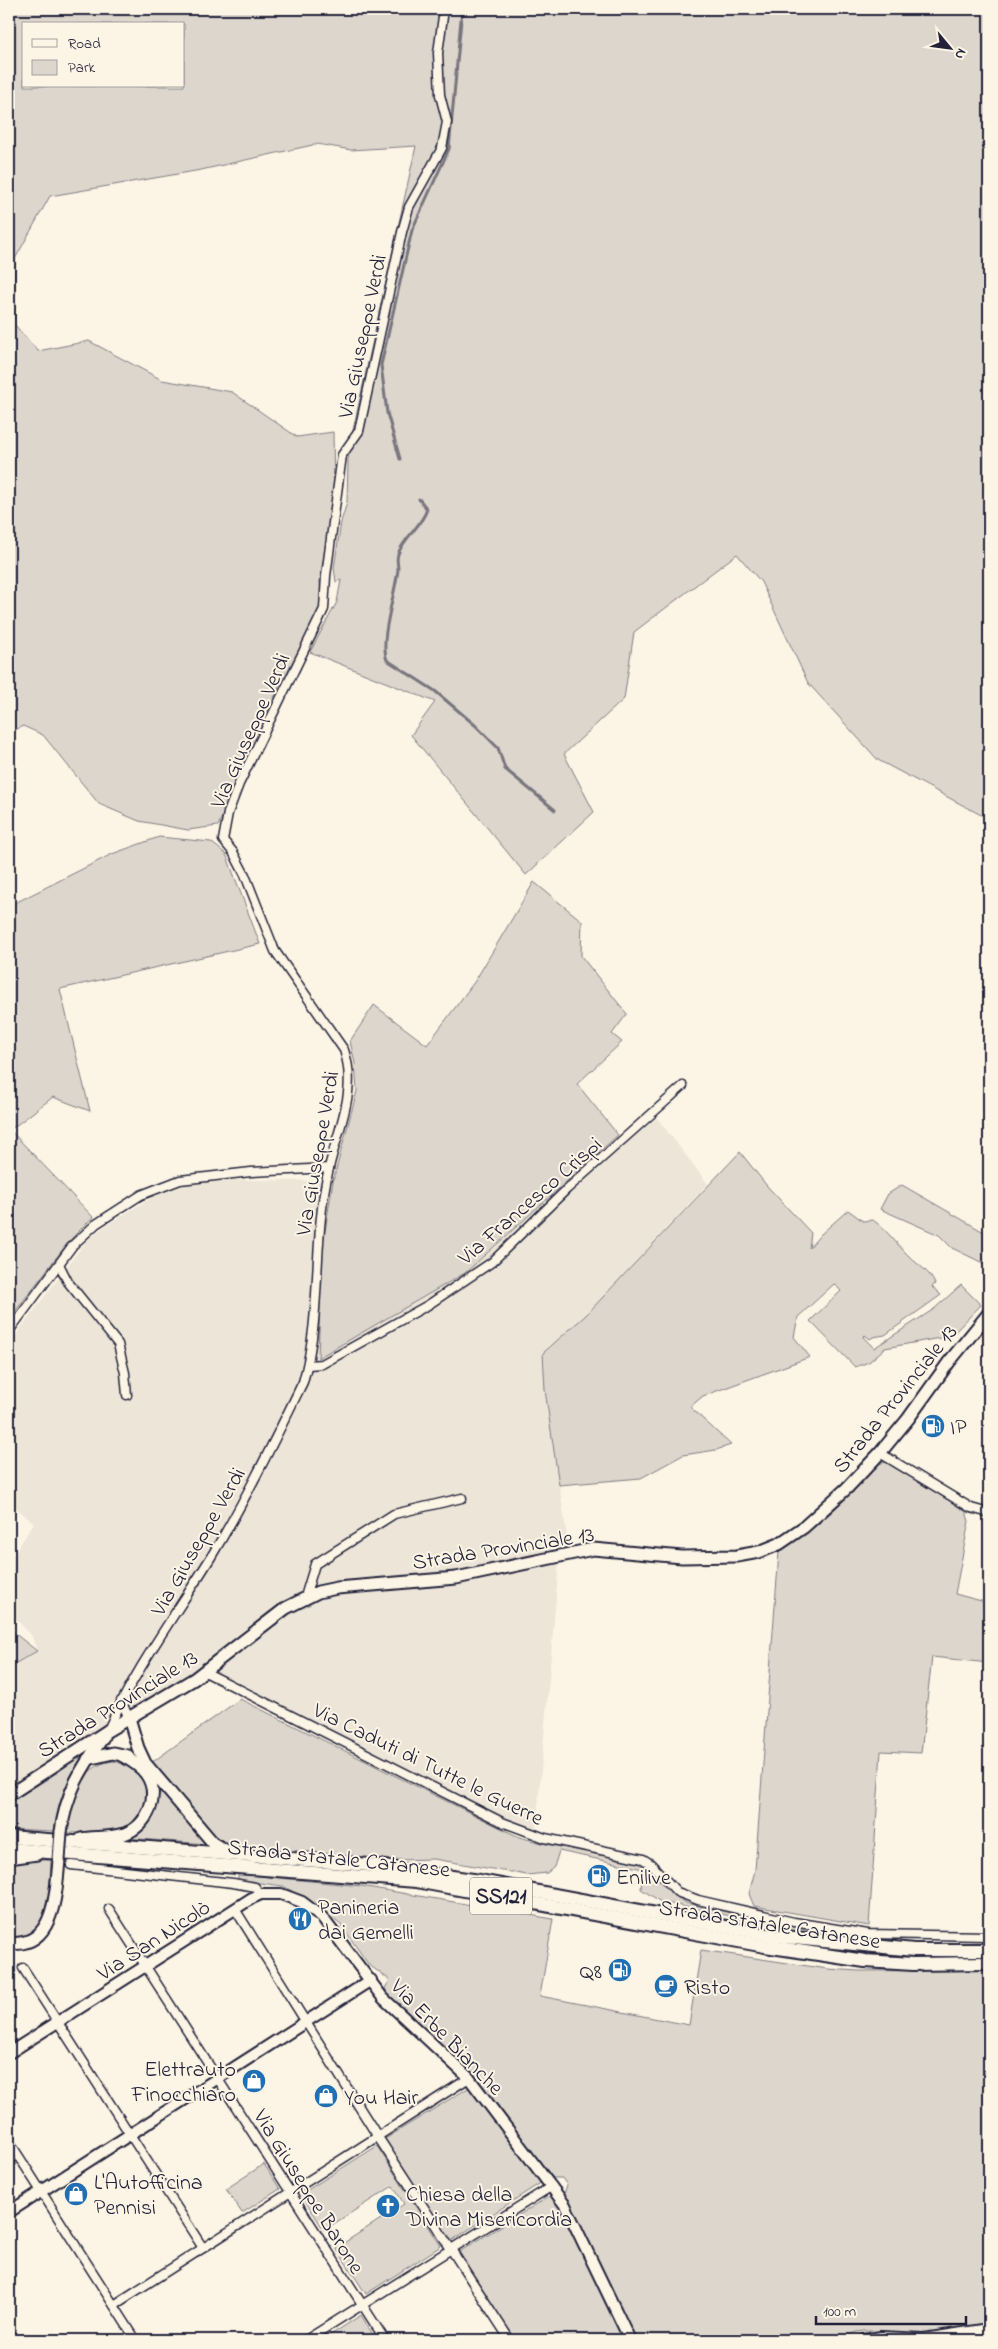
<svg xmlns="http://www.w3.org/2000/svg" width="998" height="2349" viewBox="0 0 998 2349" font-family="'Indie Flower',sans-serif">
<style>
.built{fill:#ece5d8}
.green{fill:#dcd6cc;stroke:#7f7c84;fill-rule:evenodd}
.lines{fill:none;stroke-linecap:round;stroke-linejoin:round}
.stream{stroke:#78757e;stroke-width:3}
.minor-casing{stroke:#22223b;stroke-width:11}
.tertiary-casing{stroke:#22223b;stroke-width:14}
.secondary-casing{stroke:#22223b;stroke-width:15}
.primary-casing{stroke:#22223b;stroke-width:16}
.minor{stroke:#fcf5e5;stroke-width:8}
.tertiary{stroke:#fcf5e5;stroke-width:10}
.secondary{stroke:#fcf5e5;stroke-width:11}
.primary{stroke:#fcf5e5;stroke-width:12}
.secondary-bridge-casing{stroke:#22223b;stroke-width:15;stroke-linecap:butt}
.secondary-bridge{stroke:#fcf5e5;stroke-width:11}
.labels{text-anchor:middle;stroke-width:4;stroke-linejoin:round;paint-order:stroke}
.shield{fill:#fcf5e5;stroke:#63616e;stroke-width:1}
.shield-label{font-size:21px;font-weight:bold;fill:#22223b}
.street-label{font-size:22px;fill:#22223b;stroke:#fcf5e5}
.poi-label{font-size:22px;fill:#22223b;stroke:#fcf5e5;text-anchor:start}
</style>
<rect width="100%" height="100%" fill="#fcf5e5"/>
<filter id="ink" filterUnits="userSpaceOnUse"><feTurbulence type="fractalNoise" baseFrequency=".02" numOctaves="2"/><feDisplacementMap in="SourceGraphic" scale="10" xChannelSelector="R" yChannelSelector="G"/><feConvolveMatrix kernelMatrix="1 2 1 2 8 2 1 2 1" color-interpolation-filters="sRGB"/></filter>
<g filter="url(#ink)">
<polygon class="built" points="657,1118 708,1184 586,1315 543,1353 545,1390 568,1543 559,1562 536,1829 510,1821 460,1797 201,1666 9,1791 9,1736 16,1732 9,1720 9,1667 37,1651 32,1636 9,1611 9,1562 34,1523 9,1502 9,1344 87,1240 108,1224 153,1197 187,1184 236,1180 333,1181 322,1250 465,1273 618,1135 625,1143"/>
<g class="green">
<path d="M 9,9 L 989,9 L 989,814 L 983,816 L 878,760 L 808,683 L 761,582 L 737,554 L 634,632 L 624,699 L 564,754 L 594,812 L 526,875 L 411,735 L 435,702 L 310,652 L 337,602 L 341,580 L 336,582 L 334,568 L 341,522 L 347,502 L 348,460 L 353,430 L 416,146 L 351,150 L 317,144 L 201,170 L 50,196 L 15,259 L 14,324 L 38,351 L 89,341 L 162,380 L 232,392 L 297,437 L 333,432 L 334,493 L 320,581 L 321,608 L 278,689 L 218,826 L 188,830 L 139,821 L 99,804 L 43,735 L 23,726 L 9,733 ZM 24,24 L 184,24 L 184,86 L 24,86 Z"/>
<polygon points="159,837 211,842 226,854 260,944 60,989 90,1111 53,1097 10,1130 93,1217 69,1241 14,1313 9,1310 9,906 112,854"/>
<polygon points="534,882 582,921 581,956 627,1014 612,1034 622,1042 577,1084 618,1135 465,1273 318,1358 322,1250 333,1181 357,1091 355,1063 350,1041 374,1005 427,1045 475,981"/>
<path d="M 740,1152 L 767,1186 L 811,1233 L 809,1248 L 821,1234 L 848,1210 L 863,1221 L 873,1220 C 888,1231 898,1246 912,1259 C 922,1268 929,1271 935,1284 L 932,1287 L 941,1295 L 885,1335 L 873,1337 L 870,1339 L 865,1335 L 863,1337 L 874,1348 L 934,1309 L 961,1285 L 981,1305 L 951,1336 L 885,1348 L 869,1362 L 855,1367 L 810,1321 L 841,1291 L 834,1284 L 798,1317 L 794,1337 L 810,1357 L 703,1396 L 690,1407 L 731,1445 L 716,1450 L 683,1455 L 641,1478 L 559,1485 L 545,1390 L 543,1353 L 586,1315 Z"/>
<polygon points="902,1185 989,1235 989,1266 952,1248 939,1235 880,1209 888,1194"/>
<path d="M 886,1462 L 901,1468 L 966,1512 L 969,1521 L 955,1594 L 989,1603 L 989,1663 L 932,1657 L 921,1753 L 881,1751 L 869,1926 L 754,1906 L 749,1894 L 755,1870 L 779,1552 C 821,1526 845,1500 877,1464 Z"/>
<polygon points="9,1629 37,1651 9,1667"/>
<path d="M 240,1699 L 519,1837 L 546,1844 L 635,1862 C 655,1870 667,1892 686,1903 L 833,1936 L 766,1927 L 726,1915 L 661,1902 L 641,1889 L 643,1869 L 559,1851 L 554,1867 L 547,1873 L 527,1875 L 434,1859 L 393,1860 L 225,1844 L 216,1839 L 151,1763 Z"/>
<path d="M 88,1749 C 69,1774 58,1800 54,1831 L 9,1829 L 9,1803 L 58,1772 Z"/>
<path d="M 114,1761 C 140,1768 159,1788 141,1813 C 136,1822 129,1829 118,1832 C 103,1835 84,1832 68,1833 C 69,1803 79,1764 114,1761 Z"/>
<polygon points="152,1777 208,1844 124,1838 139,1831"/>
<path d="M 51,1860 C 49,1890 52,1939 9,1938 L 9,1861 Z"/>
<path d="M 238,1874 L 361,1886 L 553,1919 L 540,1996 L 689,2025 L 701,1950 L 828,1969 L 859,1971 L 989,1970 L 989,2322 C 948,2339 907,2331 864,2331 L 856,2332 L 841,2340 L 637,2339 L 630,2329 L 581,2224 L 564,2194 L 567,2185 L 562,2178 L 553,2178 L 466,2068 L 388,1996 L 385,1988 L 390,1980 L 369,1965 L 341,1925 L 316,1905 L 283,1886 L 238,1880 Z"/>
<polygon points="468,2088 470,2088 542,2182 451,2241 385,2139"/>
<polygon points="377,2146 441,2246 366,2294 336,2248 404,2204 393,2186 324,2230 301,2194"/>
<polygon points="264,2164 280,2189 242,2213 226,2189"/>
<polygon points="553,2194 566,2216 620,2334 619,2340 516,2340 459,2252"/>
<polygon points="361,2315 376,2340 323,2340"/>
</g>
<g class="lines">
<g class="stream">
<polyline points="400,459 387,413 381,365 412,230 449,149 462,9"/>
<path d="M 419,499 L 427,509 C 422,526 404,537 398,554 C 396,560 398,563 398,569 C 396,592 379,640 387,660 L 435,691 L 475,725 L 498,748 L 505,769 L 555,810"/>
</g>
<g class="minor-casing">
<g id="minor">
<polyline points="59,1264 68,1282 118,1344 125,1373 127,1395"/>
<polyline points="9,1331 73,1245 96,1224 141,1195 180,1180 251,1172 329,1168"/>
<polyline points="308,1365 322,1364 428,1305 492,1262 567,1189 683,1086"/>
<polyline points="880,1453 971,1508 989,1513"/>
<polyline points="305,1597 315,1564 394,1514 462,1498"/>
<polyline points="205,1672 502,1822 545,1838 643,1859 651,1864 677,1892 698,1900 794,1922 868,1934 989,1936"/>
<polyline points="121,1701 129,1718"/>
<path d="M 108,1730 C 135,1669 176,1614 211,1557 C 245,1501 274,1441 303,1382 C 323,1313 312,1238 329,1168 C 338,1128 358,1091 344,1050 L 275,951 L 245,875 L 233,852 L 223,840 L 228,813 L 239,784 L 324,609 L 326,576 L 342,455 L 359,431 L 402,232 L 409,207 L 442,148 L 447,122 L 440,95 L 438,53 L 444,9"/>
<polyline points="71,1865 233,1883 255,1887 261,1894"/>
<polyline points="109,1909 385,2340"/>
<polyline points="235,1909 378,2137 510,2340"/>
<polyline points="23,1968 203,2248"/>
<polyline points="9,2141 136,2340"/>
<polyline points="114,2305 469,2078"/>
<polyline points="9,2333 13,2340"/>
<polyline points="306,2340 552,2186"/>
</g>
</g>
<g class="tertiary-casing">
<g id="tertiary">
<polyline points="9,2053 252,1898 261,1894 281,1894 302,1902 322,1917 383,1998 469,2078 565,2205 630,2340"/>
<polyline points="9,2212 371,1980"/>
<polyline points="865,2340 881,2337 924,2339 989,2329"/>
</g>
</g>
<g class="secondary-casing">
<g id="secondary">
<polyline points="129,1718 138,1748 145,1763 214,1844 231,1853"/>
<polyline points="88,1759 113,1753 128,1756"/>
<polyline points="9,1795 107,1731 194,1679 286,1608 318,1592 337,1588 456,1578 593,1549 682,1557 737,1556 759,1552 779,1544 804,1527 847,1488 880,1453 908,1419 949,1362 989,1313"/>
<path d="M 61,1832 C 66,1792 81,1770 103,1737"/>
<path d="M 81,1839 C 95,1837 111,1838 124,1834 C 148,1826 161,1795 146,1774 C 140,1765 130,1760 121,1755"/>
<polyline points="9,1858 37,1854"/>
<path d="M 9,1943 C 55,1949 56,1891 59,1860"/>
</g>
</g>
<g class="primary-casing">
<g id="primary">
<polyline points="9,1837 369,1865 480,1881 774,1936 914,1950 989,1950"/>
<polyline points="9,1849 416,1881 765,1946 865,1961 913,1964 989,1963"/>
</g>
</g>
<use href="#minor" class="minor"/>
<use href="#tertiary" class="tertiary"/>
<use href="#secondary" class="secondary"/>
<use href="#primary" class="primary"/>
<g class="secondary-bridge-casing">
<polyline id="secondary-bridge" points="59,1860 61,1832"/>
</g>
<use href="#secondary-bridge" class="secondary-bridge"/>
</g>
</g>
<defs>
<g id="fuel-disc" transform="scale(1.25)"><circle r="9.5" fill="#1f6fb2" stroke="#fcf5e5"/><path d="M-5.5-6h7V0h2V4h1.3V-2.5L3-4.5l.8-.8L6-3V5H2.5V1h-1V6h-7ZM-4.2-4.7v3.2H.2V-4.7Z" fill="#fff"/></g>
<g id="restaurant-disc" transform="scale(1.25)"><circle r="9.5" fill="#1f6fb2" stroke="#fcf5e5"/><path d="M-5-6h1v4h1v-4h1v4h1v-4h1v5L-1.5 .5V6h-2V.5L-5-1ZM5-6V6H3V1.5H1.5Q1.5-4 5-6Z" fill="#fff"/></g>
<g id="cafe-disc" transform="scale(1.25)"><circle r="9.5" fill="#1f6fb2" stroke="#fcf5e5"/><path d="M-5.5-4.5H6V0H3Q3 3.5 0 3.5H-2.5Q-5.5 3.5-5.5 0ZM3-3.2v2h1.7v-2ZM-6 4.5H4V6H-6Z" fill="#fff"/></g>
<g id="shop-disc" transform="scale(1.25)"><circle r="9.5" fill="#1f6fb2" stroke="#fcf5e5"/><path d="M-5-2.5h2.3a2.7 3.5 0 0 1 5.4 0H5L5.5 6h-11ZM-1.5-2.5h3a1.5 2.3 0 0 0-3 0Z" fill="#fff"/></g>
<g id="church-disc" transform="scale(1.25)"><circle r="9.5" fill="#1f6fb2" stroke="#fcf5e5"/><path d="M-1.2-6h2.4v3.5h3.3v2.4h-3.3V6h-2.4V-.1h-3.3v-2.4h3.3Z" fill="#fff"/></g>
</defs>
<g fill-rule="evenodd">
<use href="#fuel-disc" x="933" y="1426"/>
<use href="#fuel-disc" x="599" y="1876"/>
<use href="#restaurant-disc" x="300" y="1919"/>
<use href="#fuel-disc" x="620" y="1970"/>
<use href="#cafe-disc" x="666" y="1986"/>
<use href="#shop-disc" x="254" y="2081"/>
<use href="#shop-disc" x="326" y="2096"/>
<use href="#shop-disc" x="76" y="2194"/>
<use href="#church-disc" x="388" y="2206"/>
</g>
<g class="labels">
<rect class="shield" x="470" y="1877.5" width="62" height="37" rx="4"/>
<g class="shield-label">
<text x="501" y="1903">SS121</text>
</g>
<g class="street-label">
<text transform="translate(361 336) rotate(-78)" y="8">Via Giuseppe Verdi</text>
<text transform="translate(249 730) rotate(-66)" y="8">Via Giuseppe Verdi</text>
<text transform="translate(316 1153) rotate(-80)" y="8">Via Giuseppe Verdi</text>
<text transform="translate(529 1200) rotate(-41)" y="8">Via Francesco Crispi</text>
<text transform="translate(894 1398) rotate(-51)" y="8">Strada Provinciale 13</text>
<text transform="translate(197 1541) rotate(-60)" y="8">Via Giuseppe Verdi</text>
<text transform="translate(503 1547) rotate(-9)" y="8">Strada Provinciale 13</text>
<text transform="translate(117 1703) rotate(-32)" y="8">Strada Provinciale 13</text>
<text transform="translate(429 1763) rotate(26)" y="8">Via Caduti di Tutte le Guerre</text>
<text transform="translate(339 1857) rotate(6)" y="8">Strada statale Catanese</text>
<text transform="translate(770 1923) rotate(9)" y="8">Strada statale Catanese</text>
<text transform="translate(153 1939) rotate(-33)" y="8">Via San Nicolò</text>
<text transform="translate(448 2036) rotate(46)" y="8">Via Erbe Bianche</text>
<text transform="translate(310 2191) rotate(58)" y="8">Via Giuseppe Barone</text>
</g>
<g class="poi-label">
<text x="950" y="1434">IP</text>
<text x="616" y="1884">Enilive</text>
<text x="318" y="1914">Panineria<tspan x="318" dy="25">dai Gemelli</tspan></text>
<text x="602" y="1978" text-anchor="end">Q8</text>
<text x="684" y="1994">Risto</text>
<text x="236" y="2076" text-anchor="end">Elettrauto<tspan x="236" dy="25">Finocchiaro</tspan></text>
<text x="344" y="2104">You Hair</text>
<text x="94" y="2189">L'Autofficina<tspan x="94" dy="25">Pennisi</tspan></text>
<text x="406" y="2201">Chiesa della<tspan x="406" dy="25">Divina Misericordia</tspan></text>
</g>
</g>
<rect width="998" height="2349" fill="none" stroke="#fcf5e5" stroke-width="30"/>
<rect x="15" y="15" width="968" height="2319" fill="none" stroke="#22223b" stroke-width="2" filter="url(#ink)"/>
<rect x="22" y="22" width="162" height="65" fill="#fcf5e5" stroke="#a5a1a1"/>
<rect x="32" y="39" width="25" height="8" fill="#fcf5e5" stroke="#a5a1a1"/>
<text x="68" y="48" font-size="15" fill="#22223b">Road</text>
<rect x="32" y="60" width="25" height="15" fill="#dcd6cc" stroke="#a5a1a1"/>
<text x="68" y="72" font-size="15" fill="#22223b">Park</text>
<g transform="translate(950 48) rotate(119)" stroke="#fcf5e5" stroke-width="4" paint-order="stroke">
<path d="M0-4L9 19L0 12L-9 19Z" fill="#22223b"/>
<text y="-8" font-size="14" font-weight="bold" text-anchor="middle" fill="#22223b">N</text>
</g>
<path d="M816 2316v8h150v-8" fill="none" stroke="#22223b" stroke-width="2.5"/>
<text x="823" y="2316" font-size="15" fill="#22223b" stroke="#fcf5e5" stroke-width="4" paint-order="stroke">100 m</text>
</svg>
